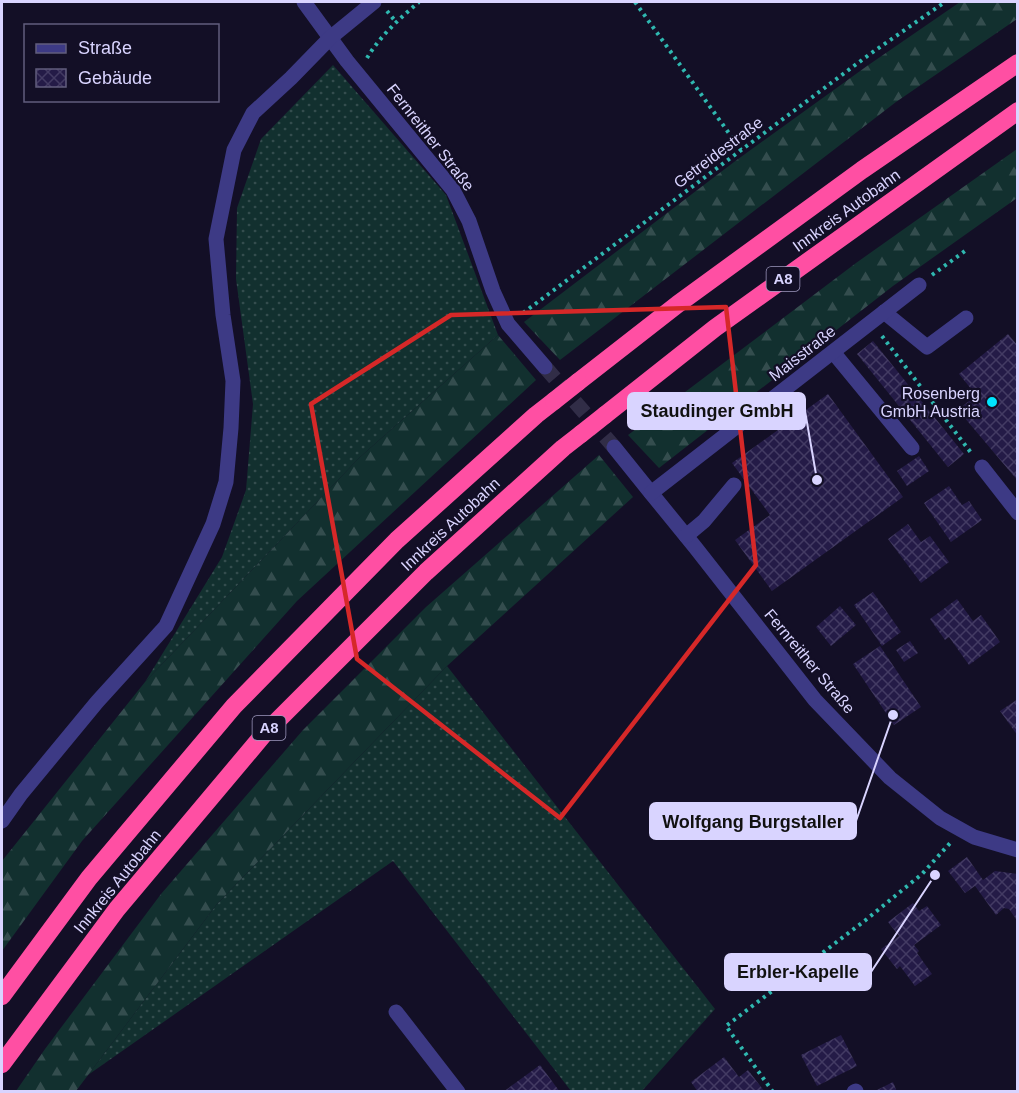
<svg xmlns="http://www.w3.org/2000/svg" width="1019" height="1093" viewBox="0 0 1019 1093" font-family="Arial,sans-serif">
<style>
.grass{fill:url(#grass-dots)}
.forest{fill:url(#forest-firs)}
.building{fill:url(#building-cross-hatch)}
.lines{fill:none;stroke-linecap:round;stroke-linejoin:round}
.minor-tunnel{stroke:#312d47;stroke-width:15;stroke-dasharray:15 8;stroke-linecap:butt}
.path{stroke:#2fb8b0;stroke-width:4;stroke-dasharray:3 4.5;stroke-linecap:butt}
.minor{stroke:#3d3a85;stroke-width:15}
.highway{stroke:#ff4fa3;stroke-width:18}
.highway-bridge{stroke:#ff4fa3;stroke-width:18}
.marked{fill:none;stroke:#d62828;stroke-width:4.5;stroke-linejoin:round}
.poi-dot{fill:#00e5ff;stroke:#130f26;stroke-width:2}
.labels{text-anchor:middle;stroke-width:4.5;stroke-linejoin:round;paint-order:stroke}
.shield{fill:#130f26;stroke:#9e99be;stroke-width:1.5}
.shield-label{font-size:15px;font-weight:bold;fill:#d9d4ff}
.street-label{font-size:16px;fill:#d9d4ff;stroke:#130f26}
.poi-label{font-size:16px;fill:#d9d4ff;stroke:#130f26;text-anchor:end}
.leader{fill:none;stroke:#d9d4ff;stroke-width:2}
.callout-dot{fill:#d9d4ff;stroke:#130f26;stroke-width:2}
.callout{fill:#d9d4ff;stroke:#d9d4ff;stroke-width:2}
.callout-label{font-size:18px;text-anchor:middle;font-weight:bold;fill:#111}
</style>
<defs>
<pattern id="grass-dots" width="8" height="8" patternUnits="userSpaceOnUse" patternTransform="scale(1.5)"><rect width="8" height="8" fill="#12302f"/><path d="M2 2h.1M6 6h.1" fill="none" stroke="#344d4e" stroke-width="1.8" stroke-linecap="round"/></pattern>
<pattern id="forest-firs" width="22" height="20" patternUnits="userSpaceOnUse" patternTransform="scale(1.5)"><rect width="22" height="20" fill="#12302f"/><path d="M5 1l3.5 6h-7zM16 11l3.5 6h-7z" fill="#344d4e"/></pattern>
<pattern id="building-cross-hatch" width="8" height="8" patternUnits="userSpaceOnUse" patternTransform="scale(1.5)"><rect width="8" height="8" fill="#241b47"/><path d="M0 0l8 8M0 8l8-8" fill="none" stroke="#433b63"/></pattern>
</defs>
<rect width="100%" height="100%" fill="#130f26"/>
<g class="grass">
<polygon points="333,65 446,195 498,335 359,458 145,682 222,557 246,490 253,404 236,279 237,208 261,139"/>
<polygon points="447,666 715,1009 642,1091 571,1091 393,861 88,1075 217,904"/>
</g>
<g class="forest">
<polygon points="960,2 1017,2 1017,19 896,102 560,360 524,322 734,162 867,66"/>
<polygon points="1017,149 1017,198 893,286 659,468 628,435 856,263"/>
<polygon points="498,335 536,380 297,601 82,841 2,951 2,861 145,682 359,458"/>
<polygon points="599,455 633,497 447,666 217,904 76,1091 16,1091 45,1049 161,894 303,730 426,607"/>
</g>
<g class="building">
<polygon points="1008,334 1018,346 1018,481 958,410 976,395 959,374"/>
<polygon points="873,341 964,454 948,467 857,354"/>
<polygon points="828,394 903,497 772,591 735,540 770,515 732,463"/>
<polygon points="919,456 929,471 907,486 897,471"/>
<polygon points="949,486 962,505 969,501 982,520 951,542 924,503"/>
<polygon points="908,524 921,542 930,536 949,562 921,583 888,539"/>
<polygon points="873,592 901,632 882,646 854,605"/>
<polygon points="957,599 973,621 981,615 1000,642 969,665 949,637 945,640 930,619"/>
<polygon points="840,606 856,625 831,646 816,627"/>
<polygon points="910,641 918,653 904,662 896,650"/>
<polygon points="880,646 921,707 894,725 853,664"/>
<polygon points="1018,699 1018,736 1000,711"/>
<polygon points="967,857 983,880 995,871 1018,874 1018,922 1009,909 1004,908 996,915 975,886 965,893 948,871"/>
<polygon points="913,903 919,911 927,906 941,925 914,945 919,951 917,953 932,974 915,986 900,966 897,969 881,949 899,936 888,922"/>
<polygon points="841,1035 857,1066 817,1086 801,1055"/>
<polygon points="724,1057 739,1077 748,1070 765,1092 698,1092 691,1082"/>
<polygon points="540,1065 560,1092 503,1092"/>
<polygon points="893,1082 897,1092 873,1092"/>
</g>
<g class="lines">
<polyline class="minor-tunnel" points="545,367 614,447"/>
<g class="path">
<polyline points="635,2 741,150"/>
<polyline points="387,11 396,22"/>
<path d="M 367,58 C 380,36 400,18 419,2"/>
<polyline points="932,275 965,251"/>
<polyline points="523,313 870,54 945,2"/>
<polyline points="882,336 972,454"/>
<polyline points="773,1092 726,1026 867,919 922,874 951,842"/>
</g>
<g class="minor">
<polyline points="304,2 347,61 453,190 469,221 493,291 508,324 545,367"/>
<polyline points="884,312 927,347 966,318"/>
<polyline points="833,352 912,448"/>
<polyline points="614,447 651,493 695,547 815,700 890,778 940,818 974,837 1018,850"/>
<polyline points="982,467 1018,513"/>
<polyline points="651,493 919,285"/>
<polyline points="686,536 704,521 734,485"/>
<polyline points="2,821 21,794 97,702 166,626 213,524 226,482 231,428 233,381 223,315 216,239 234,150 253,113 291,78 330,38 374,2"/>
<polyline points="396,1012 458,1092"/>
<polyline points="854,1092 856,1091"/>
</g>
<g class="highway">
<polyline points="578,382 678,304 862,170 1018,63"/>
<polyline points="605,415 715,328 1018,111"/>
<polyline points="2,996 89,878 234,706 397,540 536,415 554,401"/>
<polyline points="2,1064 117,909 264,734 426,572 563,448 581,434"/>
</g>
<g class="highway-bridge">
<polyline points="554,401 578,382"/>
<polyline points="581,434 605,415"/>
</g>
</g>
<path class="marked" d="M 726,307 L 756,565 L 560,818 L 357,659 L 311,404 L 451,315 Z"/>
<circle class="poi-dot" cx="992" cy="402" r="6"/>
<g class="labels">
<g class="shield">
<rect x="766.5" y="267" width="33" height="24" rx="4.5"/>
<rect x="252.5" y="716" width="33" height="24" rx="4.5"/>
</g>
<g class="shield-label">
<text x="783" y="284">A8</text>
<text x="269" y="733">A8</text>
</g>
<g class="street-label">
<text transform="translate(431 137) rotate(52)" y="6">Fernreither Straße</text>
<text transform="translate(718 152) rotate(-37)" y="6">Getreidestraße</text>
<text transform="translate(846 210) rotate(-36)" y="6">Innkreis Autobahn</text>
<text transform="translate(802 353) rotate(-38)" y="6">Maisstraße</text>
<text transform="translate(450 524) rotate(-43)" y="6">Innkreis Autobahn</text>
<text transform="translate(810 661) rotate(50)" y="6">Fernreither Straße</text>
<text transform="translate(117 881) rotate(-51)" y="6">Innkreis Autobahn</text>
</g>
<g class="poi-label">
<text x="980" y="399">Rosenberg<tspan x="980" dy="18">GmbH Austria</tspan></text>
</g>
</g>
<path class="leader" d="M817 480L805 411M893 715L856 821M935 875L871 972"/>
<g class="callout-dot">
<circle cx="817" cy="480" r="6"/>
<circle cx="893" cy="715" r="6"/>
<circle cx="935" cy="875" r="6"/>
</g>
<g class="callout">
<rect x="628" y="393" width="177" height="36" rx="6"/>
<rect x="650" y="803" width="206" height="36" rx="6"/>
<rect x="725" y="954" width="146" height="36" rx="6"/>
</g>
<g class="callout-label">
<text x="717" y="417">Staudinger GmbH</text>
<text x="753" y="828">Wolfgang Burgstaller</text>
<text x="798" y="978">Erbler-Kapelle</text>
</g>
<rect width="1019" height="1093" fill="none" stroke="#d9d4ff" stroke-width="6"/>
<rect x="24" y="24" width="195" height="78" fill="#130f26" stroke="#625e7d" stroke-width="1.5"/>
<rect x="36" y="44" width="30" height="9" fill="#3d3a85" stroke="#625e7d" stroke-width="1.5"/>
<text x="78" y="54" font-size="18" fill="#d9d4ff">Straße</text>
<rect x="36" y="69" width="30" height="18" fill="url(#building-cross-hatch)" stroke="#625e7d" stroke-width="1.5"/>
<text x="78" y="84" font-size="18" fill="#d9d4ff">Gebäude</text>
</svg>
